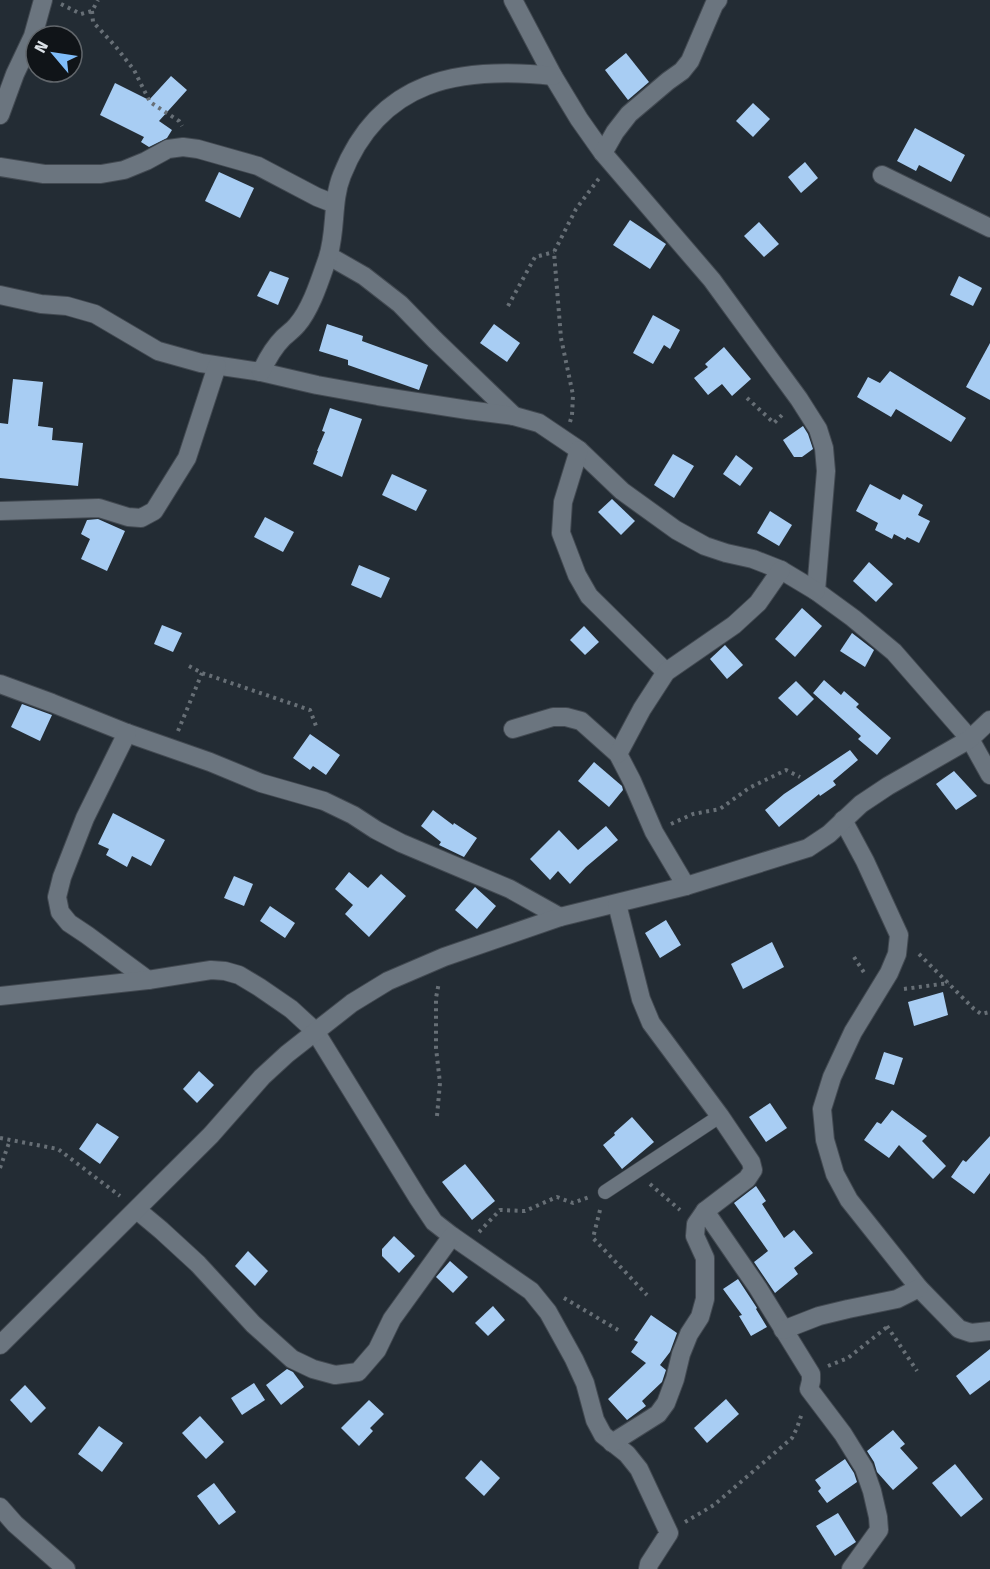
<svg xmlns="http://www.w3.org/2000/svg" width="990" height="1569" viewBox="0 0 990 1569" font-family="'Fira Sans',sans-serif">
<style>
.building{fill:#a8cdf3}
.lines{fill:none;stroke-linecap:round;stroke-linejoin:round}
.lane-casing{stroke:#424951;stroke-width:15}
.street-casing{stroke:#424951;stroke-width:20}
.path{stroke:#676f76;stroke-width:4;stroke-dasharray:3 4.5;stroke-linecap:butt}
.lane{stroke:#6b757f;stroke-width:14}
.street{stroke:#6b757f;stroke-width:18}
</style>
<rect width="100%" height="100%" fill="#232c34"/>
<g class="building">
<polygon points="626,53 649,82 628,100 605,70"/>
<polygon points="171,76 187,90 159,121 172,130 167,138 149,147 141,142 144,137 100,115 115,83 149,100"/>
<polygon points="753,103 770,119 753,137 736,121"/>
<polygon points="915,128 965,155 951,182 919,165 916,171 897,161"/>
<polygon points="805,162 818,178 801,193 788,177"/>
<polygon points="219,172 254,188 240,218 205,201"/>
<polygon points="630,220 666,244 650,269 613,245"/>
<polygon points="759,222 779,244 764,257 744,236"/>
<polygon points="270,271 289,278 278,305 257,296"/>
<polygon points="959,276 982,288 973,306 950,295"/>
<polygon points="653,315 680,330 670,349 664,345 653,364 633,353"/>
<polygon points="327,324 363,336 362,341 428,365 419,390 348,365 348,360 319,351"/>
<polygon points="494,324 520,343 507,362 480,343"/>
<polygon points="990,343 990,400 966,387"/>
<polygon points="724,347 751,379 732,396 722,384 708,395 694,378 708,367 705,364"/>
<polygon points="890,371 966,418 951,442 896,409 891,417 857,397 868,377 880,383"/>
<polygon points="13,379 43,382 38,426 53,428 52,440 83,443 78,486 0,478 0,423 8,424"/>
<polygon points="330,408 362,419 342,477 313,464 318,451 317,451 325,432 322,431"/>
<polygon points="803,426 808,434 813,449 802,457 794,457 783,440"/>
<polygon points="673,454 694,466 674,498 654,485"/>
<polygon points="736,455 753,468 740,486 723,474"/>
<polygon points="392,474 427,490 416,511 382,495"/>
<polygon points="870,484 900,500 903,494 923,505 918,515 930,521 919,543 907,537 905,540 894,534 892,539 875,530 878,523 856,511"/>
<polygon points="612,499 635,521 621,535 598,512"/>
<polygon points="770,511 792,525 779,546 757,533"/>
<polygon points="265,517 294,532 283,552 254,537"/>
<polygon points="98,519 125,531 107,571 81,559 90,539 81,534 87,520"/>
<polygon points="869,562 893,584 876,602 853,581"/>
<polygon points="359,565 390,578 381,598 351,585"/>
<polygon points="802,608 822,626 795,657 775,639"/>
<polygon points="162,625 182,633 173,652 154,644"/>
<polygon points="584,626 599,642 585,655 570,640"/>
<polygon points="852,633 874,650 865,667 840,651"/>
<polygon points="725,645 743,665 727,679 710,659"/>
<polygon points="824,680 841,695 844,691 859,704 856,707 891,738 877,755 858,739 861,736 813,693"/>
<polygon points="796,681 814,699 797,716 778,698"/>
<polygon points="22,704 52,715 40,741 11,727"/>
<polygon points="310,734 340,755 326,775 313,766 310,770 293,758"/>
<polygon points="850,750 858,760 833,781 836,785 820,796 819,794 779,827 765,810 784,794"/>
<polygon points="594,762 622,786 623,790 609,807 578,781"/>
<polygon points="954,771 977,796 956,810 936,784"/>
<polygon points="433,810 453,825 454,823 477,838 464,857 439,845 441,842 421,826"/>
<polygon points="113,813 165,840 151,866 132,856 127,867 106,855 109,849 98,844"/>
<polygon points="606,826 618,840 586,867 570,884 558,871 550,880 530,859 559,830 578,850"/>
<polygon points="349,872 368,888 381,874 406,896 369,937 345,914 353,905 335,889"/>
<polygon points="234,876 253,884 244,906 224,898"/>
<polygon points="475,887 496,906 477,929 455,910"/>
<polygon points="270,906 295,923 285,938 260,921"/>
<polygon points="666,920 681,945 660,958 645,933"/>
<polygon points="772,942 784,967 743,989 731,964"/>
<polygon points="943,992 948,1015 914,1026 908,1002"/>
<polygon points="884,1052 903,1058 894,1085 875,1079"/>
<polygon points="199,1071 214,1085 197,1103 183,1089"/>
<polygon points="770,1103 787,1128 766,1142 749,1117"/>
<polygon points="892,1110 927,1136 922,1141 946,1166 933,1179 899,1145 889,1158 864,1140 877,1122 881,1124"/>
<polygon points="632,1117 654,1142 622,1169 603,1145 615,1135 614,1133"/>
<polygon points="97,1123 119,1137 100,1164 79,1149"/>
<polygon points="990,1136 990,1173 974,1194 951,1177 963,1160 966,1162"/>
<polygon points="465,1164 495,1201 472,1220 442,1182"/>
<polygon points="756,1186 766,1201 762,1204 784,1238 794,1230 813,1253 794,1268 798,1274 775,1293 754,1262 768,1251 734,1203"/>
<polygon points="394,1236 415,1256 399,1273 382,1256 382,1249"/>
<polygon points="248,1251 268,1271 255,1286 235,1266"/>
<polygon points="450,1261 468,1277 453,1293 436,1277"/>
<polygon points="738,1279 757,1308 756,1309 767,1327 751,1336 739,1316 742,1315 723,1289"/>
<polygon points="493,1306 505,1320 488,1336 475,1323"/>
<polygon points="651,1315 677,1333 670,1352 660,1365 666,1370 662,1382 642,1401 646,1406 627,1420 608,1399 646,1363 631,1352 638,1342 634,1340"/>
<polygon points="990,1349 990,1380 970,1395 956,1376"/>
<polygon points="287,1369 293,1372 304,1387 281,1405 266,1385"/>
<polygon points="254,1383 265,1400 242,1415 231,1398"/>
<polygon points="25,1385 46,1408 31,1423 10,1400"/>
<polygon points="726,1399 739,1414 707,1443 694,1428"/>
<polygon points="369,1400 384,1414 370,1428 373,1431 359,1446 341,1428"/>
<polygon points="200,1416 224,1442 206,1459 182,1433"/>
<polygon points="99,1426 123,1443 102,1472 78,1454"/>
<polygon points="893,1430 905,1444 900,1448 918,1468 893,1490 877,1472 874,1462 867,1451"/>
<polygon points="845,1459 854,1473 857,1482 827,1503 818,1491 821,1488 815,1480"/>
<polygon points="481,1460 500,1478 484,1496 465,1478"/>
<polygon points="955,1464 983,1499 961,1517 932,1483"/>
<polygon points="214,1483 236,1512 219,1525 197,1496"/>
<polygon points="838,1513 856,1542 835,1556 816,1526"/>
</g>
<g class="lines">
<g class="lane-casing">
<polyline id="lane" points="605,1192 720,1116"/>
</g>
<g class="street-casing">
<g id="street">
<polyline points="513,0 553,76 579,119 603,153 712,280 799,399 818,429 824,448 826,471 816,591 853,618 894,652 970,739 990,775"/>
<polyline points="0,115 15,74 33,36 43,0"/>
<polyline points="603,153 615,132 629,114 668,81 682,71 690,61 714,5 718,0"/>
<polyline points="0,167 44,174 101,174 124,170 146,161 168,149 183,147 198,149 258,166 317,197 335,204"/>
<polyline points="882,175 990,228"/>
<polyline points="329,256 364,276 400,304 435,340 514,416"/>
<polyline points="0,295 41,304 67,306 95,314 158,351 201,363 261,372 317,385 378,396 468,410 514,416 539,423 579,450 622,491 676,530 705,546 726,553 753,559 781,570 816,591"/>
<path d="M 261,372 C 267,359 273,348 283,338 C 287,334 293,330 297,325 C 311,309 320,280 327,260 C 337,233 331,202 342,175 C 380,79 460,66 553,76"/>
<polyline points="579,450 563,502 561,533 577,575 589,596 666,672"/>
<polyline points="0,511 99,508 128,517 141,518 154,511 187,458 217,366"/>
<polyline points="0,684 52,703 127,733 210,762 261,783 324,801 353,815 376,830 401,843 510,889 560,917"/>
<polyline points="513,729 553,717 566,717 581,721 618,754 632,781 654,832 686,886"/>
<polyline points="127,733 85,818 62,877 57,897 60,912 69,923 87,935 148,980"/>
<polyline points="618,754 642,709 666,672 734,625 758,603 781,570"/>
<polyline points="843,820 865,861 899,935 897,954 889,973 853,1032 832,1077 822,1109 825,1140 835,1174 849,1200 919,1288 959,1329 971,1333 990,1331"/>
<polyline points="0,996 148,980 211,970 225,971 239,975 259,987 291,1009 315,1031 418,1198 434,1222 452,1236 531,1291 548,1312 574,1359 585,1383 595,1420 603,1435 627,1454 639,1469 669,1533 649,1564 648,1569"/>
<polyline points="137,1210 161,1230 198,1264 253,1324 292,1359 313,1369 335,1375 358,1372 377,1350 392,1319 452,1236"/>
<polyline points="705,1211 758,1288 811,1374 811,1381 809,1389 843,1434 864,1468 872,1491 878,1517 879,1530 851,1569"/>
<polyline points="783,1330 819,1316 848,1309 897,1299 919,1288"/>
<polyline points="0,1345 211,1135 262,1077 287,1054 352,1003 388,981 444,957 560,917 686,886 808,848 829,834 861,804 888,786 970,739 990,720"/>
<polyline points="612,1443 658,1414 666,1403 675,1379 681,1354 689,1334 700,1317 705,1299 705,1258 695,1236 696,1224 705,1211 747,1179 753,1170 751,1162 720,1116 651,1023 641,999 617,904"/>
<polyline points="0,1507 15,1524 66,1569"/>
</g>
</g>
<g class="path">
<polyline points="61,4 81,14 92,11 98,0"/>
<polyline points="92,11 93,22 116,47 134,70 150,102 179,121 182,126"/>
<polyline points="508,306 535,257 554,252"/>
<polyline points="747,398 774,423 784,413"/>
<polyline points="570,422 572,415 573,395 561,338 554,252 576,209 600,177"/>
<polyline points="189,666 202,673 310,710 316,726"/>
<polyline points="178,731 202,673"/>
<polyline points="671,824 693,814 720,809 749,788 786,770 800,777"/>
<polyline points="919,954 974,1009 981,1014 990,1012"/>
<polyline points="854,957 865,974"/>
<polyline points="904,989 949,983"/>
<polyline points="437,1116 440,1083 436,1048 436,998 439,982"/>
<polyline points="0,1138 58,1149 120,1196"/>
<polyline points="0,1168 10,1140"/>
<polyline points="650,1184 680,1210"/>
<polyline points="600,1210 593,1238 647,1295"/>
<polyline points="479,1232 500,1210 525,1211 557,1197 573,1203 589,1197"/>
<polyline points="564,1298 618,1330"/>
<polyline points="887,1326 917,1371"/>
<polyline points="828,1366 848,1358 887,1327"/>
<polyline points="685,1522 714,1505 792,1438 797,1428 802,1413"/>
</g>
<use href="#lane" class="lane"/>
<use href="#street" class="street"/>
</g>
<g transform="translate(54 54) rotate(299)"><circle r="28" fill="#101418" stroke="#61666b" stroke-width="1.5"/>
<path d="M0-4.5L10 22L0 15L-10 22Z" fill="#80bdfa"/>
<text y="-9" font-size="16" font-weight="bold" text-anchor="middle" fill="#dbe1e7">N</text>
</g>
</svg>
